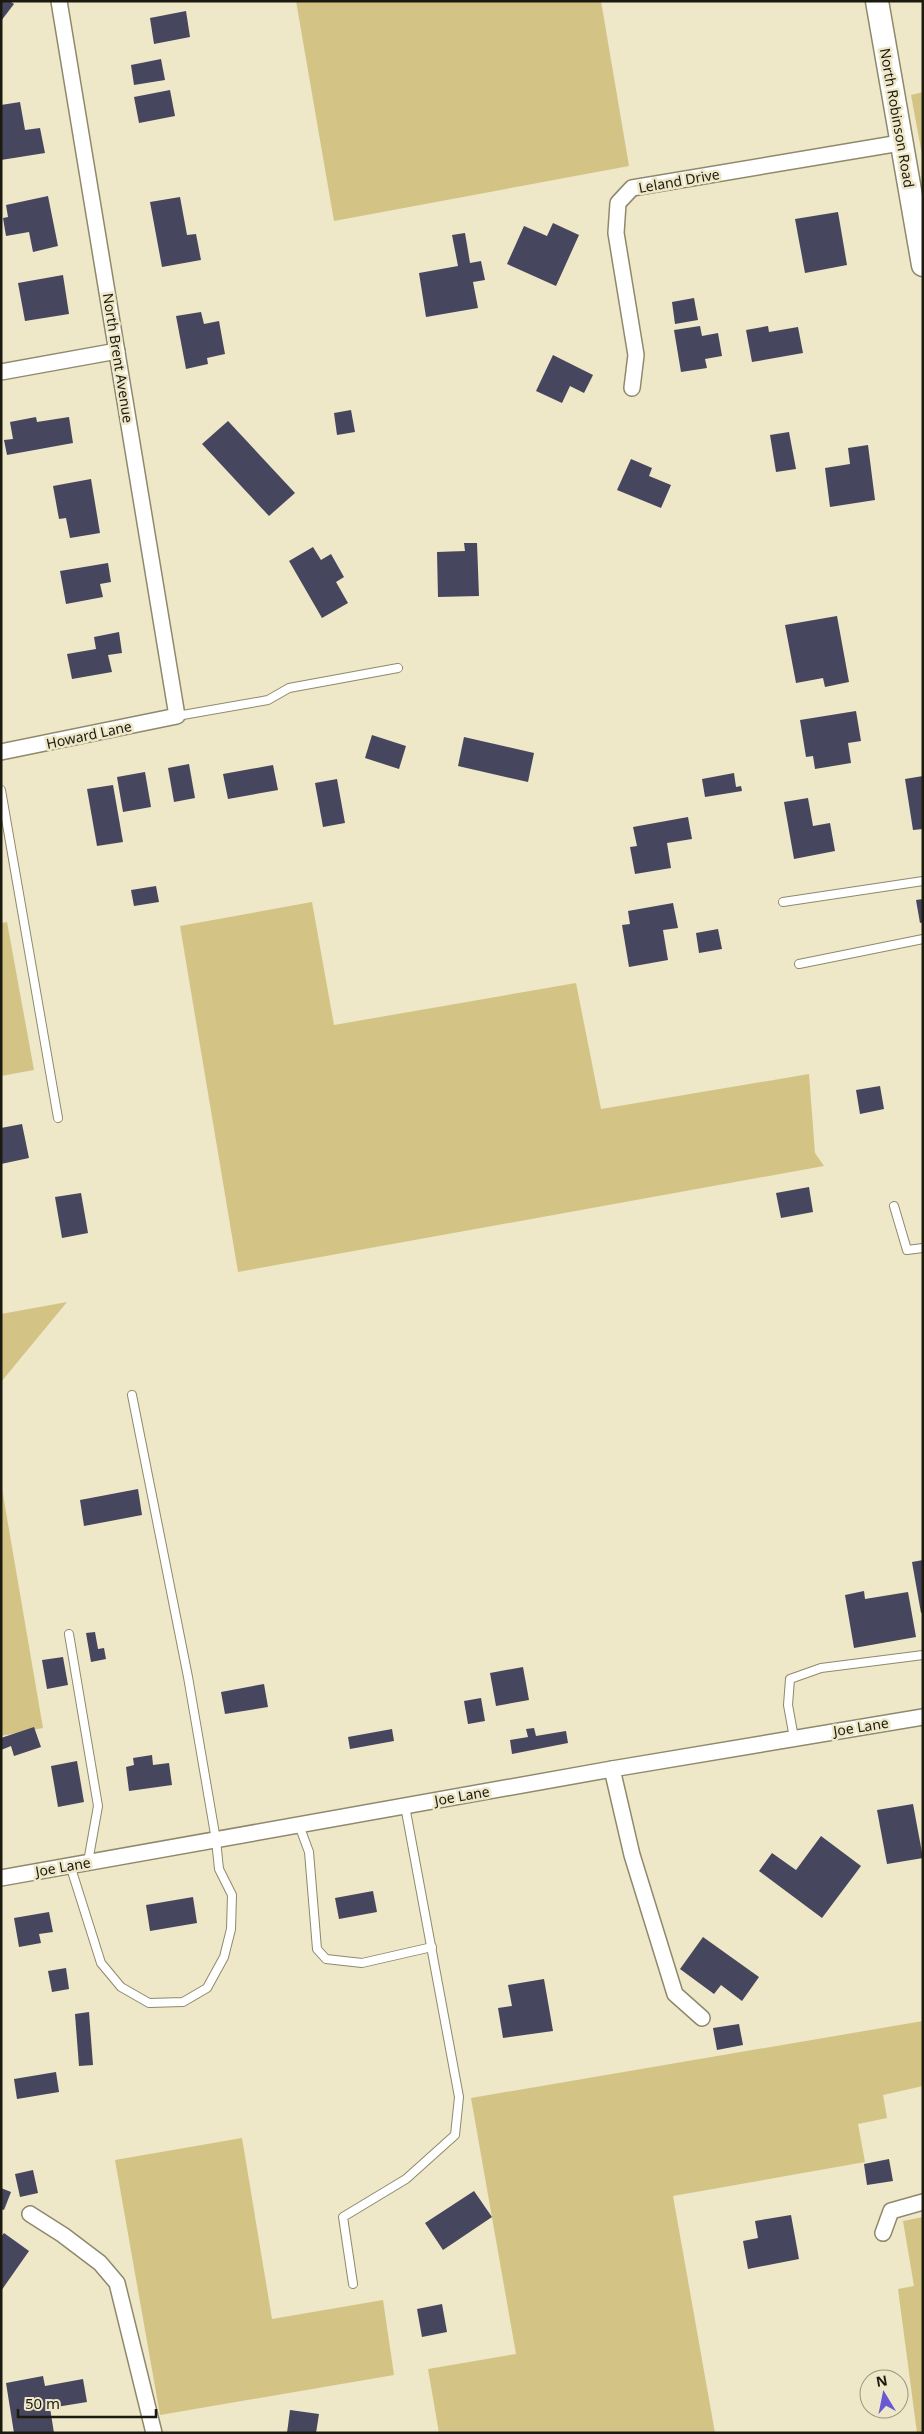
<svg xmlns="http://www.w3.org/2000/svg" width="924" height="2434" viewBox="0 0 924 2434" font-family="'Noto Sans',sans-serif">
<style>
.green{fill:#d3c486}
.building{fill:#46465e}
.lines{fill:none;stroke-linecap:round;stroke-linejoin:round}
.lane-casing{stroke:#8f896c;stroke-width:10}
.street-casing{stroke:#8f896c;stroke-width:18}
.secondary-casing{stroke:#8f896c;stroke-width:25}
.lane{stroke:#fff;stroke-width:8}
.street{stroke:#fff;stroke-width:15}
.secondary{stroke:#fff;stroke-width:22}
.labels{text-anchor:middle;stroke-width:5;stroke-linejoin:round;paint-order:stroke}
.street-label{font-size:14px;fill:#1c1a0f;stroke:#eee7c8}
</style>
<rect width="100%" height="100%" fill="#eee7c8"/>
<g class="green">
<polygon points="296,1 601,1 629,166 334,221"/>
<polygon points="923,92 923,160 911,95"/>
<polygon points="312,902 334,1025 576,983 601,1109 809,1074 815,1153 824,1166 238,1272 180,926"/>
<polygon points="7,922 34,1070 1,1076 1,923"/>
<polygon points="67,1302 1,1382 1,1314"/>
<polygon points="1,1483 43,1728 1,1736"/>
<polygon points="923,2021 923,2086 883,2095 887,2118 858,2124 865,2162 673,2196 715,2433 439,2433 428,2369 516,2354 471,2098"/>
<polygon points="242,2138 272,2319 383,2300 394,2375 160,2415 115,2160"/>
<polygon points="923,2217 923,2433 917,2433 898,2289 914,2286 903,2221"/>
</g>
<g class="building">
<polygon points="1,1 10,1 14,4 1,21"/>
<polygon points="186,11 190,37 154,44 150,18"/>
<polygon points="161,59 165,80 134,85 131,65"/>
<polygon points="170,90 175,116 139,123 134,97"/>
<polygon points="20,102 25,130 40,128 45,153 1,160 1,105"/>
<polygon points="48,196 58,246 33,252 29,232 6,236 3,218 8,217 6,205"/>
<polygon points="180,197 187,235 196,234 201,260 162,267 150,202"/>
<polygon points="838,212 847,265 805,273 795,219"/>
<polygon points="553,223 579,235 556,286 507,264 524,226 547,236"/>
<polygon points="465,233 470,263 481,261 485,280 473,282 478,308 426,317 419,273 458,266 452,235"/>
<polygon points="63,275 69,314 25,321 18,283"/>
<polygon points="694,298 698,320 675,324 672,302"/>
<polygon points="201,312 204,324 219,321 225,354 207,358 208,364 186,369 176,316"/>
<polygon points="700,326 702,336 718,333 722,356 705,359 707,368 681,372 674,330"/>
<polygon points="768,326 769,332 798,327 803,353 752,362 746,330"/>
<polygon points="553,355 593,375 584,393 570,386 562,403 536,391"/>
<polygon points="351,410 355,432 337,435 334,413"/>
<polygon points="36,417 37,422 69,417 73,443 7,455 4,440 13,439 10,422"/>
<polygon points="228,421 295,493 269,516 202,444"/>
<polygon points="789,432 796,469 776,472 770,435"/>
<polygon points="868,445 875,500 830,507 825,468 850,464 848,448"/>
<polygon points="631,459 652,468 649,476 671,485 661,508 617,490"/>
<polygon points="91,479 100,533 70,538 66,518 59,519 53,486"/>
<polygon points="464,543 477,543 479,596 438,597 437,552 465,551"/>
<polygon points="313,547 321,560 331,554 344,577 336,582 348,603 322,618 289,561"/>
<polygon points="108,563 111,582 100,584 103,597 66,604 60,571"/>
<polygon points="837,616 849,682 825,687 823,678 796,683 785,625"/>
<polygon points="119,632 122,653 108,655 112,672 72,679 67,654 96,649 94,637"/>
<polygon points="856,711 861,741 848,743 851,763 815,769 813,756 806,757 800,720"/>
<polygon points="372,735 406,746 399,769 365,758"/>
<polygon points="464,737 534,753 528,782 458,766"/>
<polygon points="189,764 195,798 174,802 168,768"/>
<polygon points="273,765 278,790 228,799 223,774"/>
<polygon points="145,772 151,807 123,812 117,777"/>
<polygon points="734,773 736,787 741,786 742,791 705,797 702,779"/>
<polygon points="923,776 923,829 913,830 905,779"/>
<polygon points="337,779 345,823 323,827 315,783"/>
<polygon points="113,785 123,842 97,846 87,789"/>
<polygon points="808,798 813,826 830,823 835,851 794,859 784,802"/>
<polygon points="688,817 692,839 667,843 671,868 635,874 630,847 637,846 633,827"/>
<polygon points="156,886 159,902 134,906 131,890"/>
<polygon points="923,899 923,922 920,923 916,900"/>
<polygon points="673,903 678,928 663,930 668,960 629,967 622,925 630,924 628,911"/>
<polygon points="718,929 722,949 699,953 696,933"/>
<polygon points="880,1086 884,1109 860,1114 856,1090"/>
<polygon points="22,1124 29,1158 1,1164 1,1128"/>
<polygon points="809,1187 813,1212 781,1218 776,1193"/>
<polygon points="81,1193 88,1233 62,1238 55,1197"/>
<polygon points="138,1489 142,1515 84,1526 80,1500"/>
<polygon points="923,1560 923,1612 921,1613 912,1562"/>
<polygon points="864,1591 865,1599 908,1592 916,1637 854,1648 845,1595"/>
<polygon points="95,1632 98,1649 104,1648 106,1659 91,1662 86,1633"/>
<polygon points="63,1657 68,1685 47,1689 42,1660"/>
<polygon points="523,1667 529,1700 496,1706 490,1673"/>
<polygon points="264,1684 268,1707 225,1714 221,1692"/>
<polygon points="481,1698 485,1721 468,1724 464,1701"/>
<polygon points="34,1727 41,1747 14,1756 11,1746 1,1750 1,1738"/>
<polygon points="534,1728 536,1736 566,1731 568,1743 512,1754 510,1740 528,1737 526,1729"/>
<polygon points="392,1729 394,1741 350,1749 348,1737"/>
<polygon points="152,1755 153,1765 169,1763 172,1785 129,1791 126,1767 134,1765 133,1758"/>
<polygon points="77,1761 84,1802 58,1807 51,1766"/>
<polygon points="913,1804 923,1858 887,1864 877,1810"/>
<polygon points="821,1836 861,1866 822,1918 759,1871 772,1853 796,1870"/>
<polygon points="373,1891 377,1912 339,1919 335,1898"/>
<polygon points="193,1897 197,1923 150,1931 146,1905"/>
<polygon points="49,1912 53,1932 39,1934 41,1943 19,1947 14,1918"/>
<polygon points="703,1937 759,1977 742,2001 721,1985 714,1994 680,1969"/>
<polygon points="66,1968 69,1989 52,1992 48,1971"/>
<polygon points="544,1979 553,2031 503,2038 498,2008 512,2006 508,1985"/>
<polygon points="89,2012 93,2065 79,2066 75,2014"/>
<polygon points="739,2024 743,2045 717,2050 713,2028"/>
<polygon points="56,2072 59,2092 17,2099 14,2079"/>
<polygon points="889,2159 893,2181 867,2185 864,2164"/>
<polygon points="33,2170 38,2193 20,2197 15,2174"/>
<polygon points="1,2188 11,2192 4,2210 1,2209"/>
<polygon points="474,2191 492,2217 443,2250 425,2223"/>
<polygon points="791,2215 799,2259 748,2269 743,2241 758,2238 755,2221"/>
<polygon points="4,2233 29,2251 1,2291 1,2237"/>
<polygon points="442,2304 447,2332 422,2337 417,2309"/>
<polygon points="43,2376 45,2386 83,2379 87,2402 50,2408 54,2433 14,2433 6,2383"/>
<polygon points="290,2410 319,2414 316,2433 287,2433"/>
</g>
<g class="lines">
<g class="lane-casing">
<g id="lane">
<polyline points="177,716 268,700 289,688 398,668"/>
<polyline points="1,790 58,1118"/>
<polyline points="783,902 923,881"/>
<polyline points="799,964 923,939"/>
<polyline points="894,1206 907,1250 923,1248"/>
<polyline points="69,1634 98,1806 88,1862"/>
<polyline points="794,1738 788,1705 790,1679 821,1668 923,1655"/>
<polyline points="299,1825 309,1852 317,1949 326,1959 362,1963 432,1947"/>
<polyline points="70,1865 101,1963 121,1987 149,2003 183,2002 207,1988 224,1957 231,1929 232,1895 219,1869 216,1840 188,1677 132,1395"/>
<polyline points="353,2284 343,2217 406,2179 455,2135 459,2097 405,1806"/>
</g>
</g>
<g class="street-casing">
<g id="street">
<polyline points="1,372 117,351"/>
<polyline points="632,388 636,355 616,233 618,203 632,188 900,143"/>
<polyline points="1,752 177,716 59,1"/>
<polyline points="612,1769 632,1855 675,1994 702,2018"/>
<polyline points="1,1878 612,1769 923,1717"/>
<polyline points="30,2214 63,2235 100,2263 117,2283 154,2433"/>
<polyline points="883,2233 891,2211 923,2202"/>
</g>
</g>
<g class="secondary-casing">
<polyline id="secondary" points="877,1 923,265"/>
</g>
<use href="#lane" class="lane"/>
<use href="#street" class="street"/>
<use href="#secondary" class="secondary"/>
</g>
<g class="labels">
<g class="street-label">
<text transform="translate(897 118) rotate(80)" y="5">North Robinson Road</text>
<text transform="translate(679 181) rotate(-10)" y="5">Leland Drive</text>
<text transform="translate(118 358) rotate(81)" y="5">North Brent Avenue</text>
<text transform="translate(89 735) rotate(-12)" y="5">Howard Lane</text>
<text transform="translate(861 1727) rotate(-9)" y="5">Joe Lane</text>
<text transform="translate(462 1796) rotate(-10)" y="5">Joe Lane</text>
<text transform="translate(63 1867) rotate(-10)" y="5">Joe Lane</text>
</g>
</g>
<rect width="924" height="2434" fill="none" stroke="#1c1a0f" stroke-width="5"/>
<g transform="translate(884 2394) rotate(350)"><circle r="24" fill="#eee7c8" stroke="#9a957e"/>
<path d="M0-4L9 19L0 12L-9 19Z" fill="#695ad4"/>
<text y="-8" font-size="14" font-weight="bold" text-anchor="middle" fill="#1c1a0f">N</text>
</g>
<path d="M18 2409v8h138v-8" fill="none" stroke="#1c1a0f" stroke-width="2.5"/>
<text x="25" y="2409" font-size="15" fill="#1c1a0f" stroke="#eee7c8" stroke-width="4" paint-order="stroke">50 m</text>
</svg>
